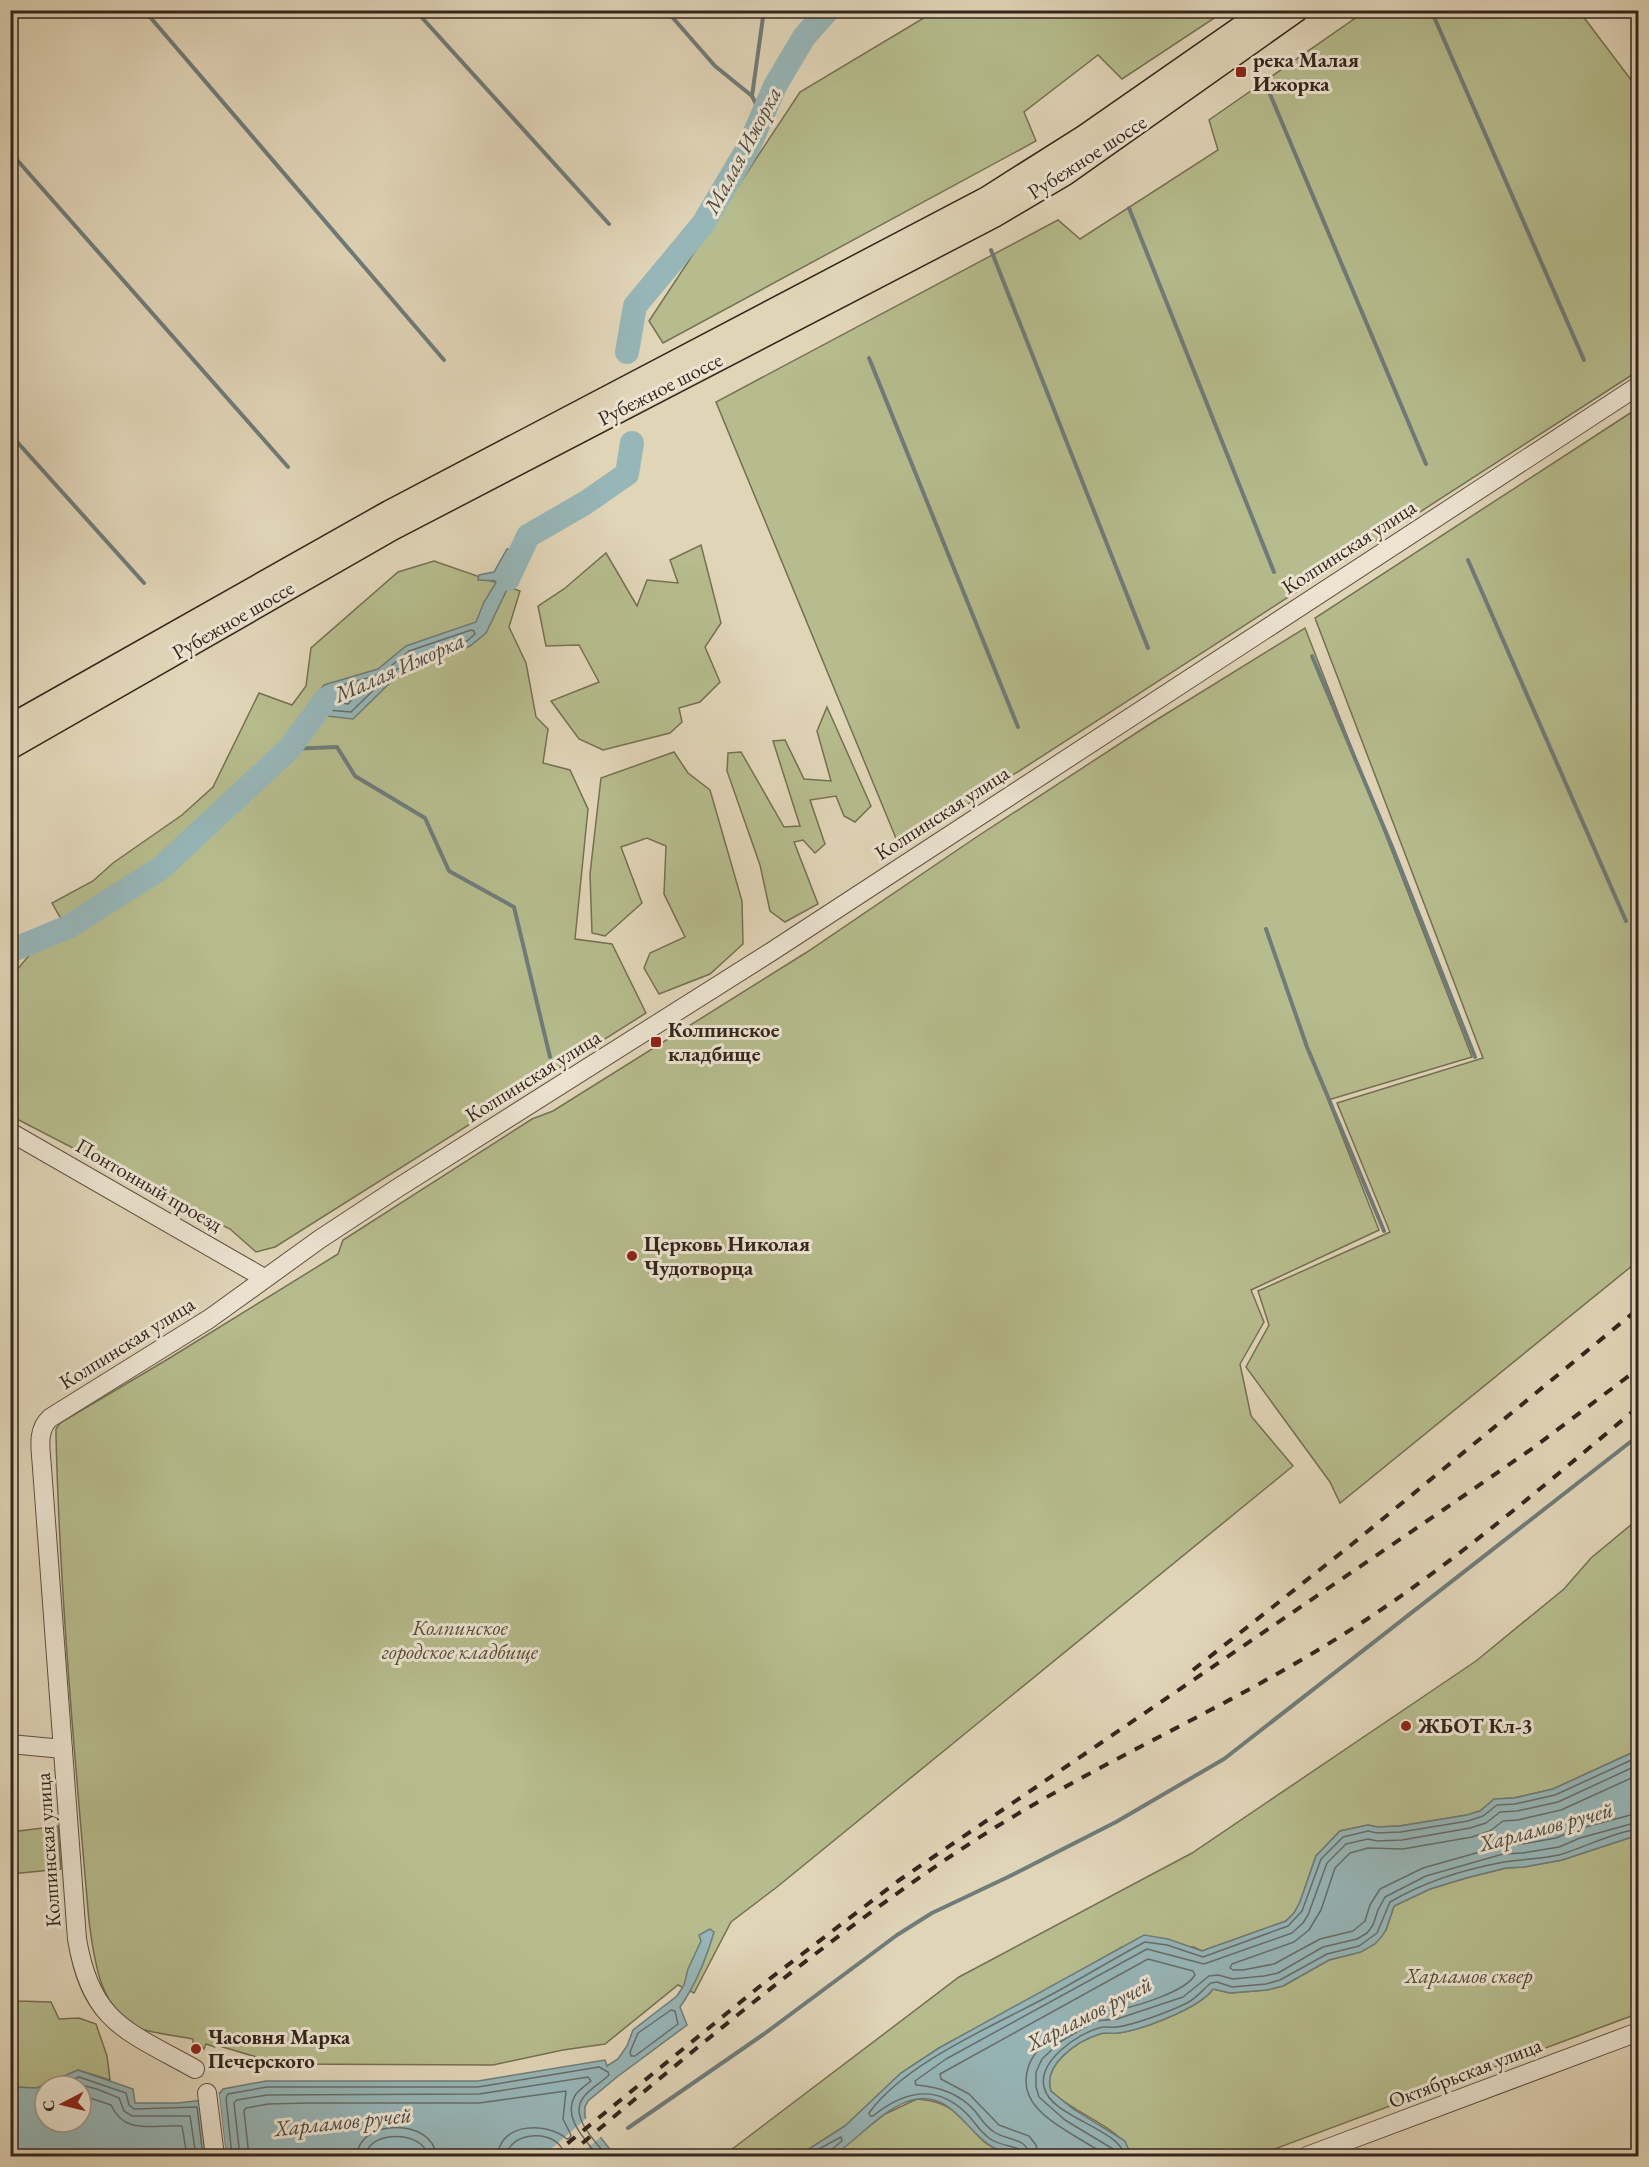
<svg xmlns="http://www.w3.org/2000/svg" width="1649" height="2167" viewBox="0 0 1649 2167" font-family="'EB Garamond',serif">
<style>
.green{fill:#b6bc8d;stroke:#757054;stroke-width:1.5}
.water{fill:#97b6b8;stroke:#6f7c7a;stroke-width:1.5;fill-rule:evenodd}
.pier{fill:#e1d5b8}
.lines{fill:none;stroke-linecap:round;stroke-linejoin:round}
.shore{stroke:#666e6a;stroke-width:1.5}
.stream{stroke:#6f7c7a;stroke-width:4}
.river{stroke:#97b6b8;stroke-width:24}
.minor-casing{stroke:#5f5143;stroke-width:20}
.major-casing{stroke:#34251c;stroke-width:25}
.minor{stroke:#ece4d1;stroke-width:18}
.major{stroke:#e1d5b8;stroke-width:22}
.rail{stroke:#34251c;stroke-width:4;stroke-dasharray:10 10;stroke-linecap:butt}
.poi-dot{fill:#8f2418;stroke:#ece4d1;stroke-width:2}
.labels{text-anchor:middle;stroke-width:6;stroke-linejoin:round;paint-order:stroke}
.poi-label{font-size:21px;font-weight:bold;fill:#34251c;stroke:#ece4d1;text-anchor:start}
.street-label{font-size:21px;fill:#34251c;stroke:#ece4d1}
.park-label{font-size:21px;font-style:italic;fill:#544b38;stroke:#ece4d1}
.water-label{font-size:22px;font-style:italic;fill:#4d4943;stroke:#ece4d1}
</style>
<rect width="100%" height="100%" fill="#e1d5b8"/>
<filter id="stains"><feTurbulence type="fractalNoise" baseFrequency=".00333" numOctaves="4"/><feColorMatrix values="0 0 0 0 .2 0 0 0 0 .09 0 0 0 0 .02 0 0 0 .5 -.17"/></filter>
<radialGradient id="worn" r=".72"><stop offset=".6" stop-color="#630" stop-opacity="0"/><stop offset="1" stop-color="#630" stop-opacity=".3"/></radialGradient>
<g class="green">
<polygon points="937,10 1225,11 1122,79 1098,55 1024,112 1036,141 663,343 649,321 800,92"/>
<polygon points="1367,10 1579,11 1638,89 1638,371 900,848 716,402 1058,220 1080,239 1218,150 1209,120"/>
<polygon points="1638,408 1638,1261 1340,1503 1330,1482 1246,1367 1269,1325 1258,1291 1390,1232 1337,1103 1483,1058 1315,618"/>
<polygon points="701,545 721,623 705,647 720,682 700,702 679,708 682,722 670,733 603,750 579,739 551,701 599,682 579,645 546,646 538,606 564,589 606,553 637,606 647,580 678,583 670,560"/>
<polygon points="434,561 520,591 509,627 526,663 536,717 548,729 543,763 570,770 588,809 575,939 612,944 646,1013 275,1247 256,1252 230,1229 11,1116 11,977 31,953 69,933 52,903 93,881 113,863 182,815 213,787 259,693 292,705 306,686 311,648 398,572"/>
<path d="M 1305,628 L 1472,1057 L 1328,1100 L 1379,1230 L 1251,1290 L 1264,1322 L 1240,1364 L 1251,1416 L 1293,1466 L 777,1887 L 731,1922 L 694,1993 L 678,1985 L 605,2044 L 563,2050 L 493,2065 L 280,2064 L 216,2045 L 215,2047 L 206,2044 L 204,2049 L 200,2044 L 193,2043 L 193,2039 C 179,2036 150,2033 138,2028 C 99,2009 94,1958 89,1921 C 75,1759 60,1598 56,1436 L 56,1429 L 60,1423 L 168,1359 L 338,1254 L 343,1240 L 532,1119 L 553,1111 L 807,952 L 975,838 L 1153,722 Z"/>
<polygon points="827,707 871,806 855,822 844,816 836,796 810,800 825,844 815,853 803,840 794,842 818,904 785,922 770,911 760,865 727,771 728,753 741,752 784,827 800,826 773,741 785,740 804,779 831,781 817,731"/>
<polygon points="674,752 688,773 710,790 742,901 743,944 710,974 659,994 644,968 650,953 685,937 664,894 666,846 647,838 621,847 642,903 605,936 592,933 590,874 601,778"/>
<polygon points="1638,1519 1638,1750 1553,1789 1514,1798 1495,1799 1480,1811 1467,1815 1400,1826 1377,1827 1368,1825 1340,1831 1316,1856 1300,1902 1294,1913 1286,1921 1202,1951 1194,1947 1122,1947 1052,1987 939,2048 901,2073 845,2126 798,2156 723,2156 959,1977 1192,1853 1476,1661 1564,1589 1591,1558"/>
<polygon points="58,1826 61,1869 11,1874 11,1832"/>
<path d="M 1638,1835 L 1638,2006 L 1632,2009 L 1634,2015 L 1256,2156 L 1131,2156 C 1130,2150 1124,2141 1119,2137 C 1098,2119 1071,2110 1051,2091 C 1042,2065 1077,2041 1099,2034 C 1105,2032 1112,2034 1118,2033 C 1141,2030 1200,2008 1213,1989 L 1230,1993 L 1267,1990 L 1283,1986 L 1329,1960 L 1352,1954 L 1386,1930 L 1394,1906 L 1430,1889 L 1466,1878 L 1506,1868 L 1524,1867 L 1562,1860 Z"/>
<polygon points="10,1978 17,2001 51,2002 59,2019 79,2018 96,2024 107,2056 110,2080 78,2070 37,2088 11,2087"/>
<path d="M 917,2099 C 935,2100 951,2106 964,2119 C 972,2128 977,2137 987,2144 C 999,2153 1014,2152 1028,2156 L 831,2156 L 885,2114 Z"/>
<polygon points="403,2151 424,2156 372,2156 385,2152"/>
</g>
<g class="water">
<polygon points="507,549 526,550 486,633 470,646 398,675 353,719 327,716 318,720 308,710 310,703 324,685 378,669 406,646 476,622 484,602 497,581 478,580 479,575 494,572"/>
<polygon points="11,938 23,955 11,968"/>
<path d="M 1638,1750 L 1638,1835 L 1562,1860 L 1524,1867 L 1506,1868 L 1466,1878 L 1430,1889 L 1394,1906 L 1386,1930 L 1382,1936 L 1375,1944 L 1361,1952 L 1329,1960 L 1283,1986 L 1267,1990 L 1230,1993 L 1213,1989 C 1200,2008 1142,2030 1118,2033 C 1112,2034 1105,2032 1100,2034 C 1077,2041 1042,2065 1051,2091 L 1073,2109 L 1125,2141 L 1131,2156 C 1095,2157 1032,2162 999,2150 C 968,2138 956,2094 917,2099 C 892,2102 864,2132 845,2147 C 840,2150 835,2156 830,2156 C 820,2158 808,2157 798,2156 L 845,2126 L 901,2073 L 939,2048 L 1144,1935 L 1168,1939 L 1202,1951 L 1286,1921 L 1294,1913 L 1300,1902 L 1316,1856 L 1340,1831 L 1368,1825 L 1377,1827 L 1400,1826 L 1467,1815 L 1480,1811 L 1494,1799 L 1514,1798 L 1553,1789 Z"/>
<path d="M 710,1929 L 714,1932 C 707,1956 695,1986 680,2007 L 687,2025 L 617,2077 L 588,2101 L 585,2107 L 585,2117 L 615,2156 L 553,2156 L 546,2151 L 539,2149 L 515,2156 L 424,2156 L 403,2151 L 385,2152 L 372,2156 L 226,2156 L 219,2094 L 223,2089 L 266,2081 L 478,2081 L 605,2060 L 607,2066 L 618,2059 L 627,2046 L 633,2030 L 677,1996 L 684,1985 L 688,1969 L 701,1941 L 699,1935 Z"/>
<path d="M 78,2070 L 133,2089 L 135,2103 L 178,2103 L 203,2100 L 209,2156 L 11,2156 L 11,2087 L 37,2088 ZM 45,2086 L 81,2086 L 81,2122 L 45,2122 Z"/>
</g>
<g class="pier">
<polygon points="216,2094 219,2094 226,2156 223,2156"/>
<polygon points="589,2116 603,2135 578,2156 548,2156 545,2154"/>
</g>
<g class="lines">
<g class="shore">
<polygon points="471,630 474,631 475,634 467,641 395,670 392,669 392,665 409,651"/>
<path d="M 387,670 L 390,671 L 390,674 L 351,712 L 327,710 L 320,712 L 315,709 C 322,680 367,684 387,670 Z"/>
<polygon points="354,690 357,694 348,704 331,701 333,697"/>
<polyline points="1638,1775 1561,1810 1518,1820 1503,1821 1490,1831 1472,1837 1403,1849 1368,1848 1350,1853 1335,1868 1321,1910 1309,1930 1294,1942 1232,1964 1230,1968 1233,1970 1243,1970 1274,1964 1320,1939 1353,1931 1365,1921 1370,1905 1380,1889 1423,1868 1501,1846 1522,1844 1556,1838 1578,1829 1638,1813"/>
<polygon points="671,2010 675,2011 678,2024 635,2056 631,2056 630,2052 638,2033"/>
<polyline points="57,2086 79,2077 126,2093 129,2105 134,2109 197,2107 203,2156"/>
<path d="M 76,2086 C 89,2084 106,2093 119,2098 L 124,2111 L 132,2116 L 190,2116 L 196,2156"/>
<path d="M 81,2095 L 111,2105 C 125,2136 153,2124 182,2126 L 187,2156"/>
<path d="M 232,2156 L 226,2098 L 228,2094 L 267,2087 L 478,2087 L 599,2067 L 608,2072 L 609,2075 C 601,2083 589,2089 583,2098 C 569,2117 596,2142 607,2156"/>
<path d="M 240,2156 L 234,2103 L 237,2100 L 267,2095 L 479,2094 L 588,2077 L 591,2081 C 586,2085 580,2089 576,2094 C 561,2117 585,2139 598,2156"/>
<path d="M 249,2156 L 244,2111 L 246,2108 L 268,2104 L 310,2103 L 479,2103 L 566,2091 L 563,2119 L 571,2135 L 570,2138 L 567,2139 C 547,2121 499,2123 498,2156"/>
<path d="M 357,2156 C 358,2118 434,2118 436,2156"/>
<path d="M 366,2156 C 367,2130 425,2130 427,2156"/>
<path d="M 507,2156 C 508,2130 562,2128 564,2156"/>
<polyline points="806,2156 841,2137 842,2141 831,2150 830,2156"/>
<path d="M 1022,2156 L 1019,2149 C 1009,2145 998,2145 989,2138 C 979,2131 975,2122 967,2114 C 936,2083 904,2091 873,2116 L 870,2116 L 869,2113 C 905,2063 991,2027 1045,1998 C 1079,1980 1111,1960 1145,1942 L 1167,1945 L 1203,1957 L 1288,1926 L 1302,1911 L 1321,1859 L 1343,1837 L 1368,1831 L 1377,1833 L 1401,1832 L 1468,1821 L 1483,1816 L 1497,1805 L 1515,1804 L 1555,1795 L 1638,1757"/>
<path d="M 1029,2156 C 1028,2137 1007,2141 994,2132 C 985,2126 981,2119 975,2111 C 959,2093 939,2087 916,2085 L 915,2081 L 946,2059 L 1147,1949 L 1204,1964 L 1292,1933 L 1303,1923 L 1308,1915 L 1327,1863 L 1346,1844 L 1368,1839 L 1377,1841 L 1402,1840 L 1470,1828 L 1486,1823 L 1500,1812 L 1517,1811 L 1558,1802 L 1638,1765"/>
<path d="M 1038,2156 L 1036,2145 L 1029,2136 L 999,2125 L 969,2094 L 941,2079 L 940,2074 L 1148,1959 L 1193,1971 L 1195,1975 C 1185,1992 1137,2006 1117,2010 C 1110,2011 1102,2010 1095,2012 C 1074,2017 1037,2044 1029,2065 C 1016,2100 1047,2119 1073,2135 C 1085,2142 1096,2149 1108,2156"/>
<polyline points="1117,2156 1113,2149 1065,2120 1039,2097 1036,2087 1036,2072 1042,2059 1060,2042 1095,2021 1117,2019 1183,1997 1209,1976 1218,1975 1233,1979 1264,1976 1278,1973 1323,1947 1357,1939 1367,1933 1373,1925 1378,1910 1385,1897 1426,1876 1503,1854 1523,1853 1559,1847 1580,1838 1638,1822"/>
<path d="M 1125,2156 C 1119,2128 1050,2117 1044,2087 C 1038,2061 1077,2034 1099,2028 C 1105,2026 1111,2028 1117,2027 C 1134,2025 1171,2011 1187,2003 C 1197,1998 1203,1989 1211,1983 L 1217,1982 L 1232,1987 L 1266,1984 L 1280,1980 L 1327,1954 L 1359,1946 L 1377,1933 L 1390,1902 C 1424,1882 1466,1869 1504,1862 C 1522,1859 1541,1859 1559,1855 C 1583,1848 1614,1832 1638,1829"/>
</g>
<g class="stream">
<polyline points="144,10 444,360"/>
<polyline points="415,10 609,224"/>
<polyline points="666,10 715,66 752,96"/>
<polyline points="1431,10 1584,360"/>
<polyline points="1264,80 1426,464"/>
<polyline points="761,114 752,96 764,10"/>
<polyline points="10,152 288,467"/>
<polyline points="1129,208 1274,572"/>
<polyline points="991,250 1148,648"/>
<polyline points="869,358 1018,727"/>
<polyline points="10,434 144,583"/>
<polyline points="1632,452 1638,466"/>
<polyline points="1468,560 1626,921"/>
<polyline points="1312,656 1393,849 1475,1057"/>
<polyline points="289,749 337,747 355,776 425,818 449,871 514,907 550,1057"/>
<polyline points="1266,929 1307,1047 1384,1231"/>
<polyline points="628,2128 764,2034 897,1935 932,1913 1008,1877 1116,1822 1224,1759 1638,1436"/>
</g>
<g class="river">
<polyline points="627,352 635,306 703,224 749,146 775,86 804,37 828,10"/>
<polyline points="508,579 528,536 585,503 627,474 632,443"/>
<polyline points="10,951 68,927 161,868 289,749 326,699 335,695"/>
</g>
<g class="minor-casing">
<g id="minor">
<polyline points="10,1132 264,1278"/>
<polyline points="10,1744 63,1749"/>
<path d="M 195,2069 C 127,2031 91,2023 77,1939 L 42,1468 C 41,1450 36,1431 50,1418 L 209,1319 L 320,1239 L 396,1189 L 774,950 L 1638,386"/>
<polyline points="207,2093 215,2156"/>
<polyline points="1307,2156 1638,2032"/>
</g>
</g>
<g class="major-casing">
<g id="major">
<polyline points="10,726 389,512 987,198 1085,136 1266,10"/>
<polyline points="10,748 392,529 994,216 1065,174 1297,10"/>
</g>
</g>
<use href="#minor" class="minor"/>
<use href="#major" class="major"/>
<g class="rail">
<polyline points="1193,1670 1351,1545 1638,1309"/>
<polyline points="552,2156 759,1987 898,1881 1446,1508 1533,1448 1638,1369"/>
<path d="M 567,2156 C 691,2052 816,1947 951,1856 C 1066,1778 1194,1724 1313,1653 C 1430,1584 1534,1494 1638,1407"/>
</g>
</g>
<g class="poi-dot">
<rect x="1235" y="66" width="12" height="12" rx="3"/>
<rect x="650" y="1036" width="12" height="12" rx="3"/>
<circle cx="632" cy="1256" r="6"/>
<circle cx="1406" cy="1726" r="6"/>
<circle cx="196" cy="2049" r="6"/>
</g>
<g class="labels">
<g class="poi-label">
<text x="1253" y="67">река Малая<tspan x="1253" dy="24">Ижорка</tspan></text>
<text x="668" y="1037">Колпинское<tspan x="668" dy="24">кладбище</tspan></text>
<text x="644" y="1251">Церковь Николая<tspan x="644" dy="24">Чудотворца</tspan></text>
<text x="1418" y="1733">ЖБОТ Кл-3</text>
<text x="208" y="2044">Часовня Марка<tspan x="208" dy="24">Печерского</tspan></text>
</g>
<g class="street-label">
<text transform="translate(1087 157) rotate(-33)" y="7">Рубежное шоссе</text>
<text transform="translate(660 389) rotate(-27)" y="7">Рубежное шоссе</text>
<text transform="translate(1349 547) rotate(-33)" y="7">Колпинская улица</text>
<text transform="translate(233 620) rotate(-30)" y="7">Рубежное шоссе</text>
<text transform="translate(942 813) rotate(-33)" y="7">Колпинская улица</text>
<text transform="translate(533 1076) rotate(-32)" y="7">Колпинская улица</text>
<text transform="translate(149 1185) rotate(30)" y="7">Понтонный проезд</text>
<text transform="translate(127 1343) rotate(-32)" y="7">Колпинская улица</text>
<text transform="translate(48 1850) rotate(-94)" y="7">Колпинская улица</text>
<text transform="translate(1465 2073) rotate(-21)" y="7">Октябрьская улица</text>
</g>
<g class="park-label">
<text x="460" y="1635">Колпинское<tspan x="460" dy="24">городское кладбище</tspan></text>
<text x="1469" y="1983">Харламов сквер</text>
</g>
<g class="water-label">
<text transform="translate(742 150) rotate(-62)" y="8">Малая Ижорка</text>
<text transform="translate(399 667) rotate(-24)" y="8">Малая Ижорка</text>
<text transform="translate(1546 1826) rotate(-15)" y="8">Харламов ручей</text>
<text transform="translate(1089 2013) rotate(-27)" y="8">Харламов ручей</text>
<text transform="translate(343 2121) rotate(-6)" y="8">Харламов ручей</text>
</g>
</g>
<rect width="1649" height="2167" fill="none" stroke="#e1d5b8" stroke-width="36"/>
<rect x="12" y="12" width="1625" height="2143" fill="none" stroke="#34251c" stroke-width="3"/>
<rect x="18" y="18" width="1613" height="2131" fill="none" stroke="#34251c" stroke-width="1.5"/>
<g transform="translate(63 2104) rotate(263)"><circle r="28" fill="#ece4d1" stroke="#a29889" stroke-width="1.5"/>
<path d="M0-4.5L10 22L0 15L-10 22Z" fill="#8f2418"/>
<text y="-9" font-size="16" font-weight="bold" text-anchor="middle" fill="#34251c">С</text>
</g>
<rect width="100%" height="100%" filter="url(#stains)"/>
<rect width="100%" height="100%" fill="url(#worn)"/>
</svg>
